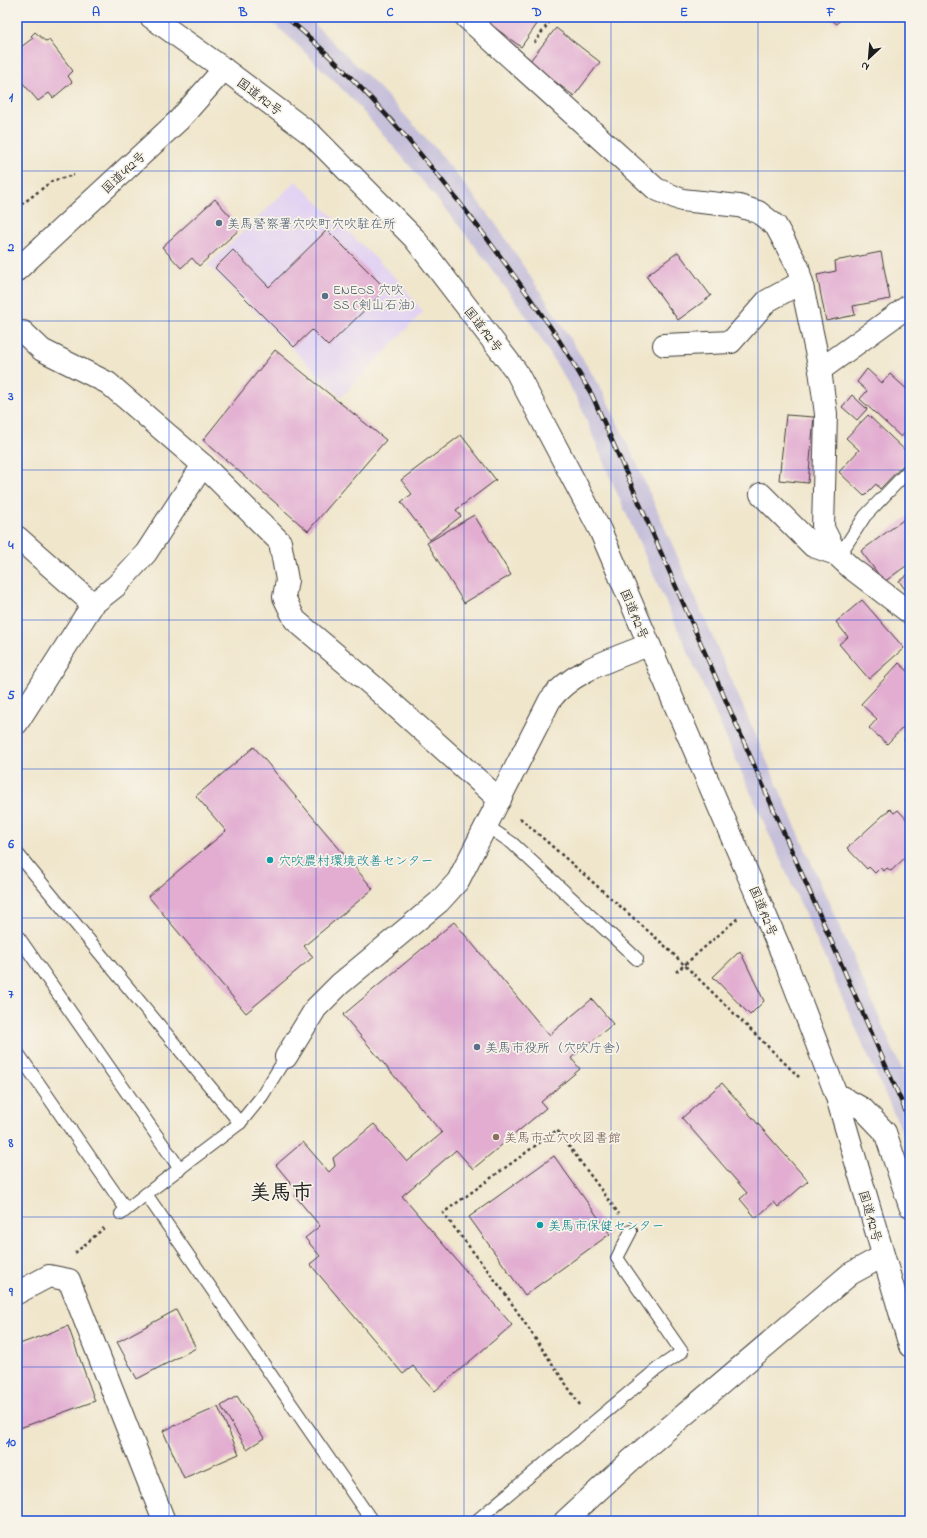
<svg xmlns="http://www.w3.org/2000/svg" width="927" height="1538" viewBox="0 0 927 1538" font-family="'Indie Flower','Klee One',sans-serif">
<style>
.built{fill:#e3d3f2}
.industrial{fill:#c6c0da}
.building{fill:#e2add1}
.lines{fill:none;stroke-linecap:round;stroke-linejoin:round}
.service-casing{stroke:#3c3a36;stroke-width:14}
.minor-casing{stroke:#3c3a36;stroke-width:24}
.tertiary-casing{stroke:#3c3a36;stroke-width:24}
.trunk-casing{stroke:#3c3a36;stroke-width:24}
.path{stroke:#3c3a36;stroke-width:2.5;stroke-dasharray:3 3;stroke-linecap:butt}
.service{stroke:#fff;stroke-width:12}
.minor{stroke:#fff;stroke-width:22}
.tertiary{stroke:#fff;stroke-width:22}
.trunk{stroke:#fff;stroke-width:22}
.rail-casing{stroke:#1c1c1c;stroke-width:4.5}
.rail{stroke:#f7f3e8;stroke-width:3;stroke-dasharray:9;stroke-linecap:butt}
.path-bridge{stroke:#3c3a36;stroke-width:2.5;stroke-dasharray:3 3;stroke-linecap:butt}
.grid{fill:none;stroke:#1d4ed8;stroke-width:1;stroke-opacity:0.55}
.service-dot{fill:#5c6f8a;stroke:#f7f3e8;stroke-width:1.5}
.culture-dot{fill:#0f9aa8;stroke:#f7f3e8;stroke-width:1.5}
.education-dot{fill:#8d6e63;stroke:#f7f3e8;stroke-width:1.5}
.labels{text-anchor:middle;stroke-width:3.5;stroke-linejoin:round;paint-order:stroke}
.street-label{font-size:13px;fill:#1c1c1c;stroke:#f7f3e8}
.service-label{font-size:13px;fill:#4e5e75;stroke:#f7f3e8;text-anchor:start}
.culture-label{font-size:13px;fill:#0d838f;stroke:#f7f3e8;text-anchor:start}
.education-label{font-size:13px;fill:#785e54;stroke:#f7f3e8;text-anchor:start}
.town-label{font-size:21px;font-weight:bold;fill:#1c1c1c;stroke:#f7f3e8}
.neatline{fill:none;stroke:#1d4ed8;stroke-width:1.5}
.grid-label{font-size:13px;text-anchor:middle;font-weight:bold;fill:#1d4ed8}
</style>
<rect width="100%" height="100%" fill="#f7f3e8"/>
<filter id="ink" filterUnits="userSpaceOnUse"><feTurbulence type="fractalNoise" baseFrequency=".025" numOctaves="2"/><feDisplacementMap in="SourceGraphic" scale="8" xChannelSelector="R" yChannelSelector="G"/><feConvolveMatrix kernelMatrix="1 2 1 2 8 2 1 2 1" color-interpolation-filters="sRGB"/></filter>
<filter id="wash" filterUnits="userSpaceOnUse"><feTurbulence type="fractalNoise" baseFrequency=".012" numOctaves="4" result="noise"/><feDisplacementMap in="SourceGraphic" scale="16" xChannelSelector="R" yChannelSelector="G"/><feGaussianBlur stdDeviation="0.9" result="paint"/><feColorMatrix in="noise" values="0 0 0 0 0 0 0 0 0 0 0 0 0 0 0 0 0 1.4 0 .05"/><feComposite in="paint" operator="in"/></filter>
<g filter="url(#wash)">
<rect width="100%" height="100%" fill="#f0e6cc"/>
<polygon class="built" points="296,181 398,280 423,312 341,397 208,265"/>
<polygon class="industrial" points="266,17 307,17 373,81 437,150 495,223 553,311 602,390 637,464 910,1088 910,1150 609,475 578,400 532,324 471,241 415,172 353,100 292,40"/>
<g id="blocks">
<g class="building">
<polygon points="485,17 542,17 521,47 483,19"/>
<polygon points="828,17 842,17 837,24"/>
<polygon points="556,28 600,62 574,96 529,62"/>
<polygon points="35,32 45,41 49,40 73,71 68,76 72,82 53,98 49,93 38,101 17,76 17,50 33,38 31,36"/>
<polygon points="215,199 241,228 199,266 192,258 181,268 162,247"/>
<polygon points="327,230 386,289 328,346 312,330 294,347 215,268 233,250 269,287"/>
<polygon points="678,252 711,296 678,320 646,276"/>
<polygon points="881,252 890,299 853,306 855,315 826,321 817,275 836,271 835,261"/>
<polygon points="275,350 386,440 308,531 203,440"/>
<polygon points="867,369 882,383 890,374 910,392 910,427 901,437 860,399 867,391 857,382"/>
<polygon points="852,395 867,409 857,420 842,407"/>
<polygon points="786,415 814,417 808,483 779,480"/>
<polygon points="868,415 910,455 910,458 880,489 876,484 864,496 839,472 859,450 846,438"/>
<polygon points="461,435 496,480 456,510 461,516 430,540 401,502 412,494 401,480"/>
<polygon points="474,515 511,575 464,603 427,543"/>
<polygon points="910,515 910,563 884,582 861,551"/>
<polygon points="910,573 910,596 899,581"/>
<polygon points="862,600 904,648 869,679 839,644 848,637 836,622"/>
<polygon points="899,663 910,673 910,720 887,744 869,728 877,719 861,704"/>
<polygon points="910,732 910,745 904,740"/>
<polygon points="254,747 373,889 304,946 313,957 246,1013 148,896 226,831 196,796"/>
<polygon points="890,809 894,813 898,810 910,823 910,853 891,871 887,868 884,871 880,868 875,873 869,867 867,869 847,848"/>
<polygon points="454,922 549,1035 592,999 613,1024 571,1058 580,1069 541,1102 546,1108 473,1169 456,1150 402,1196 512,1325 435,1391 413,1366 403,1374 310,1264 320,1256 305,1238 320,1226 295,1196 299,1193 276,1165 303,1142 329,1172 335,1166 333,1158 374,1124 407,1162 442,1133 343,1015"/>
<polygon points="740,951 764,1001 750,1015 713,977"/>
<polygon points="722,1083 808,1181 778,1207 774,1202 756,1218 740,1199 747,1193 682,1118"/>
<polygon points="554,1156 610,1234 525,1295 469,1217"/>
<polygon points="176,1310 196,1348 137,1379 117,1342"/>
<polygon points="68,1326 95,1401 17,1429 17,1345"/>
<polygon points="237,1396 264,1438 247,1449 221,1406"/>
<polygon points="218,1407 239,1454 184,1478 163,1431"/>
</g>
</g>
</g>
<g filter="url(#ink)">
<use href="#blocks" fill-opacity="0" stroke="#3c3a36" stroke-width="1"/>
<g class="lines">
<g class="service-casing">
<g id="service">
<polyline points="839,556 865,516 910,469"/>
<polyline points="487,826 512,843 637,959"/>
<polyline points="17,853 240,1123 262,1096 286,1057"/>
<polyline points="17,935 180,1169"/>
<polyline points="17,1052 126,1209"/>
<polyline points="240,1123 146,1194 372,1521"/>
<polyline points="121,1214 146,1194"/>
<polyline points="476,1521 657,1369 682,1352 617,1258 631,1231"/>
</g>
</g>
<g class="minor-casing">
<g id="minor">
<polyline points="466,17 656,189 682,200 739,206 758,212 776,226 798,267 820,370 826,414 823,528 836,554 851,568 910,613"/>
<polyline points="23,332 42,350 108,383 203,465 280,542 287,580 284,597 295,620 373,686 500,800"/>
<polyline points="664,345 731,342 767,301 802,282"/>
<polyline points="820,370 910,305"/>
<polyline points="761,494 813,546 836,554"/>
<polyline points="17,537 93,604"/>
<polyline points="17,723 93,604 116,586 146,553 203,465"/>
<polyline points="836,1094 863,1109 885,1132 910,1206"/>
<polyline points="17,1293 49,1276 69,1280 164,1521"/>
<polyline points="565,1521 630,1461 850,1274 883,1256"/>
</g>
</g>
<g class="tertiary-casing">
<path id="tertiary" d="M 286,1057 L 316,1008 L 340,984 L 439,902 L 458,881 L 550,700 C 573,670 614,659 648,645"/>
</g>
<g class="trunk-casing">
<g id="trunk">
<polyline points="151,17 224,69 312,135 414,238 516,371 600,530 786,963 836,1094 910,1346"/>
<polyline points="17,270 179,120 224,69"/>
</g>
</g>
<g class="path">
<polyline points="534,43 553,17"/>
<polyline points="17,208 52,181 74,175"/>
<polyline points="520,818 664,945 799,1077"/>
<polyline points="690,960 738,918"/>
<polyline points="75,1253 104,1228"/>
<polyline points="580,1405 502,1289 443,1213 557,1130 619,1214"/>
</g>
<use href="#service" class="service"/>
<use href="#minor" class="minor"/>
<use href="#tertiary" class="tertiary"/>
<use href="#trunk" class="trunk"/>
<g class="rail-casing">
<path id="rail" d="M 286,17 C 385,101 470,211 544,318 C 562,342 576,369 592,395 L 910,1121"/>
</g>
<use href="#rail" class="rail"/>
<polyline class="path-bridge" points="676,972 690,960"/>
</g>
</g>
<path class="grid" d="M 169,17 L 169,1521M 316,17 L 316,1521M 464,17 L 464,1521M 611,17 L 611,1521M 758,17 L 758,1521M 17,171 L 910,171M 17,321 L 910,321M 17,470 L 910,470M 17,620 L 910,620M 17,769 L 910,769M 17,918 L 910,918M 17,1068 L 910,1068M 17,1217 L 910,1217M 17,1367 L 910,1367"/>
<g class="service-dot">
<circle cx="219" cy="223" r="4"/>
<circle cx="325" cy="296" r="4"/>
<circle cx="477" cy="1047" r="4"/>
</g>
<g class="culture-dot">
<circle cx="270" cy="860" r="4"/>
<circle cx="540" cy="1225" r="4"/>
</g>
<circle class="education-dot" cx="496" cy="1137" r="4"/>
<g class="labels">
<g class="street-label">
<text transform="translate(260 96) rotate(37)" y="5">国道192号</text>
<text transform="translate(123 172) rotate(-43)" y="5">国道492号</text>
<text transform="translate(484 329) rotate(52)" y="5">国道192号</text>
<text transform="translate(635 614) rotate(67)" y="5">国道192号</text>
<text transform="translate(764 911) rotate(67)" y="5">国道192号</text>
<text transform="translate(871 1216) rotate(74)" y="5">国道192号</text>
</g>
<g class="service-label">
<text x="227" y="228">美馬警察署穴吹町穴吹駐在所</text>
<text x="333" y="294">ENEOS 穴吹<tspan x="333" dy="15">SS (剣山石油)</tspan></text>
<text x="485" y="1052">美馬市役所（穴吹庁舎）</text>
</g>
<g class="culture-label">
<text x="278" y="865">穴吹農村環境改善センター</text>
<text x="548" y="1230">美馬市保健センター</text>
</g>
<g class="education-label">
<text x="504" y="1142">美馬市立穴吹図書館</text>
</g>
<g class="town-label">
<text x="281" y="1199">美馬市</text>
</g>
</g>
<rect width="927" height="1538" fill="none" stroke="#f7f3e8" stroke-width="44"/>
<g transform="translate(869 58) rotate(206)" stroke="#f7f3e8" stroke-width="3" paint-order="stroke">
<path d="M0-3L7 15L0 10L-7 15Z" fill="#1c1c1c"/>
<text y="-6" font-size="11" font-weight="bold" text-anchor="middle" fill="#1c1c1c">N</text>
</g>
<rect x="22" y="22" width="883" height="1494" class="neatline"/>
<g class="grid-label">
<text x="96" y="16">A</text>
<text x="243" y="16">B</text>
<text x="390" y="16">C</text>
<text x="537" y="16">D</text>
<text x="684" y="16">E</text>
<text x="831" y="16">F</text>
<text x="11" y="101">1</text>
<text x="11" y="251">2</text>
<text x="11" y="400">3</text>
<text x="11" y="549">4</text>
<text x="11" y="699">5</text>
<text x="11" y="848">6</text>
<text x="11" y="998">7</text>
<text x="11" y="1147">8</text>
<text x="11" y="1296">9</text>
<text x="11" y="1446">10</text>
</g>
</svg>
